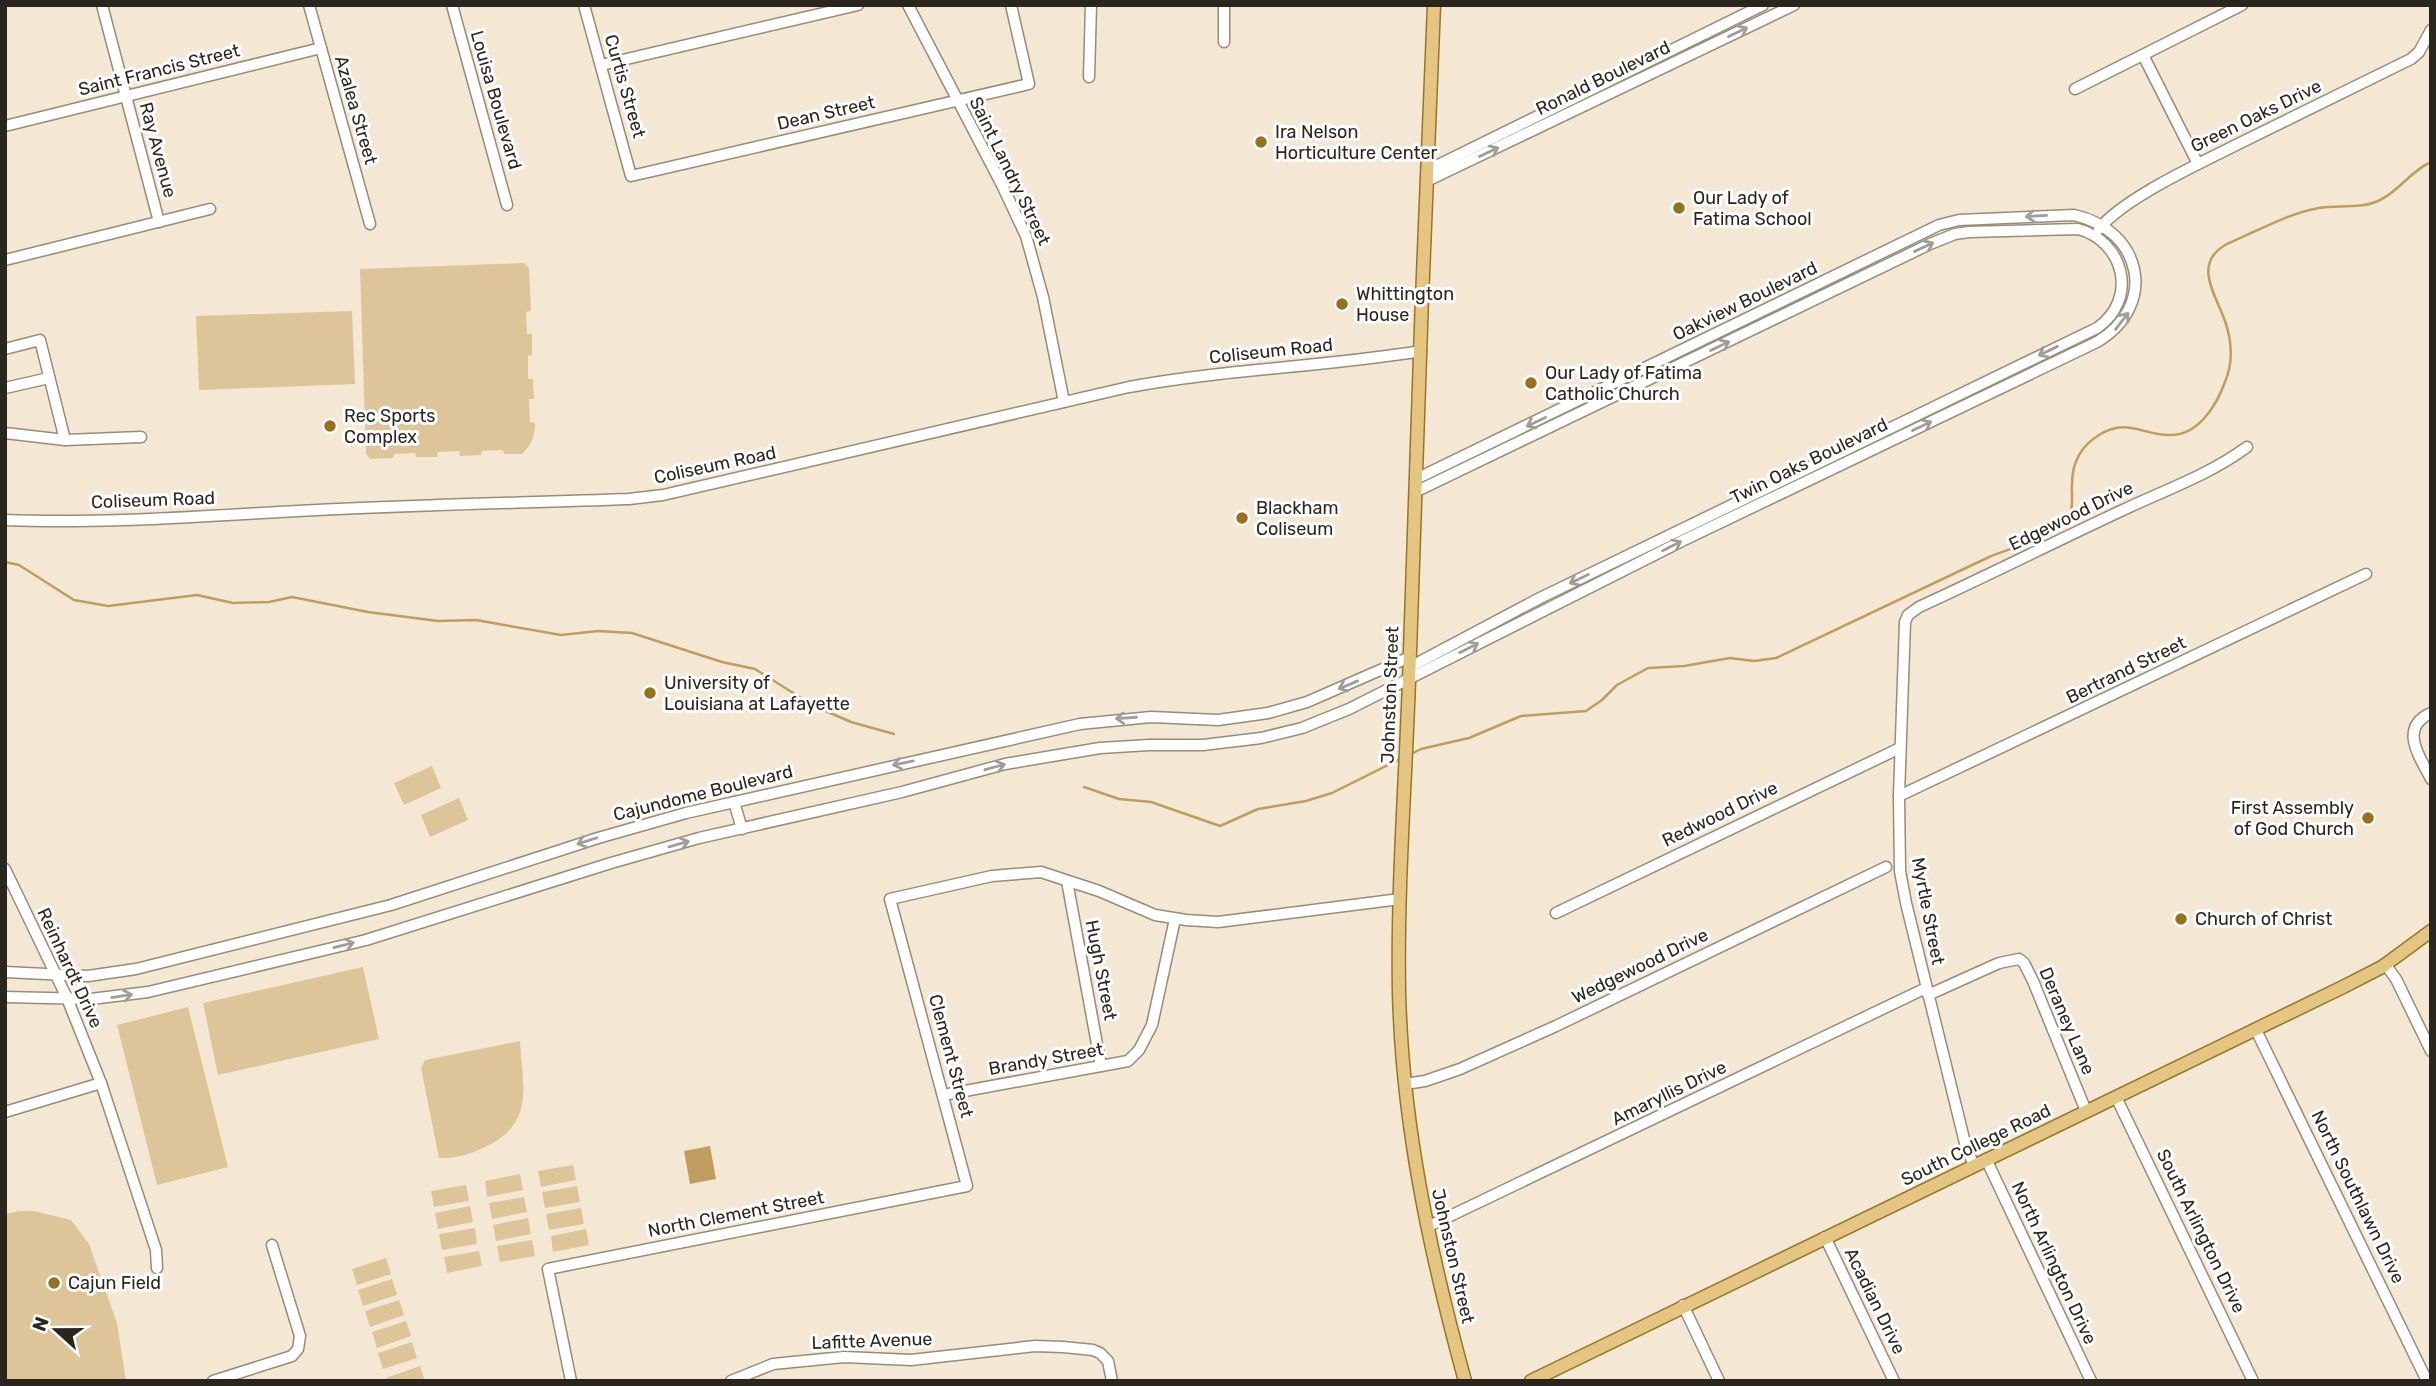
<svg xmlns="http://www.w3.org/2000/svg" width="2436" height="1386" viewBox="0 0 2436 1386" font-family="Rubik,sans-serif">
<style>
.green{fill:#dec599}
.water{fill:#be9d5f}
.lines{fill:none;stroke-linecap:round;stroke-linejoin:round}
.stream{stroke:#be9d5f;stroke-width:2.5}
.minor-casing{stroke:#968c78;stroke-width:13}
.major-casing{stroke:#977529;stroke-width:15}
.minor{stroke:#fff;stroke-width:10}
.major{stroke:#e4c582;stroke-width:12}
.oneway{stroke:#9f9d9a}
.poi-dot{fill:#98711c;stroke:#fff;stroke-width:2.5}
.labels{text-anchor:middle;stroke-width:6;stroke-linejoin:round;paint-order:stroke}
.street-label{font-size:18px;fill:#2a261e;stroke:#fff}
.poi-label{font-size:18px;fill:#2a261e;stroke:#fff;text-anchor:start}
</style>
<rect width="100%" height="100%" fill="#f4e8d4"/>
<g class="green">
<path d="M 524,263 L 529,268 L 531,311 L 526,312 L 527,334 L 532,334 L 532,355 L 528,356 L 528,379 L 533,379 L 534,399 L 529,399 L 530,422 L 535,423 C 535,437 532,444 522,454 L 504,454 L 503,450 L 482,451 L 481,455 L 460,456 L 459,451 L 438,452 L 437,457 L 416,457 L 415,453 L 394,454 L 393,458 L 370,459 L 366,454 L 360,269 Z"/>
<polygon points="352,311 355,384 199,390 196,316"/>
<polygon points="432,766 441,788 404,805 394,783"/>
<polygon points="459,798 468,820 430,837 421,815"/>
<polygon points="363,967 379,1039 218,1075 203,1003"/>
<polygon points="188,1007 228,1167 157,1185 117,1025"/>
<path d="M 520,1041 C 522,1083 535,1120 491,1144 C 473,1153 459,1159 439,1158 L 421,1068 L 425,1060 Z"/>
<polygon points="573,1165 576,1180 541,1187 538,1171"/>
<polygon points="520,1174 523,1190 487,1197 485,1181"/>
<polygon points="466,1185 469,1201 434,1207 431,1191"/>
<polygon points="577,1186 580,1202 545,1208 542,1192"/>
<polygon points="524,1197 527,1212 492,1219 489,1203"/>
<polygon points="470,1206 473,1222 438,1229 435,1213"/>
<polygon points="581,1208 584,1224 549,1230 546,1214"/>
<polygon points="19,1211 34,1211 71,1220 89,1244 117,1323 126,1381 5,1381 5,1214"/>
<polygon points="528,1218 531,1234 496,1241 493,1225"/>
<polygon points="475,1228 477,1244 442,1250 439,1234"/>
<polygon points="586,1229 589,1245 553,1252 551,1236"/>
<polygon points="532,1240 535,1256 500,1262 497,1246"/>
<polygon points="479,1251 482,1266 447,1273 444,1257"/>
<polygon points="386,1258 391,1274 357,1285 352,1269"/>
<polygon points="392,1279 397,1295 363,1306 358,1290"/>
<polygon points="399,1300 404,1315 370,1327 365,1311"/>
<polygon points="406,1321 411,1336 377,1348 372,1332"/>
<polygon points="412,1342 417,1358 383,1369 378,1353"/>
<polygon points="420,1366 425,1381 387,1381 386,1378"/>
</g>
<polygon class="water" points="710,1146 716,1179 690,1184 684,1151"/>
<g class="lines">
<g class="stream">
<polyline points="5,562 19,565 74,600 108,606 197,595 233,603 269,602 292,597 368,612 438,621 476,620 561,635 598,631 632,633 722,662 755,669 814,706 851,722 894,734"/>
<path d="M 1409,755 L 1421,749 L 1469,738 L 1521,716 L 1586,711 L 1602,700 L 1617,685 L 1648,668 L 1684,666 L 1730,658 L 1754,661 L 1776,658 L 1989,557 C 2009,549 2053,536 2066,520 C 2075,508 2071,498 2072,484 C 2072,463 2081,446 2099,435 C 2128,417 2143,436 2171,435 C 2199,435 2217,404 2225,382 C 2233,363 2232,343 2226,324 C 2218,297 2190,264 2227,244 C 2255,232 2289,213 2319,208 C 2338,205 2360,209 2378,201 C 2399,192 2410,171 2431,162"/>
<polyline points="1084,787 1119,799 1151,802 1220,826 1258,809 1306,801 1332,793 1400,759"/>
</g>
<g class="minor-casing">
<g id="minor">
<polyline points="102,5 159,222"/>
<polyline points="309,5 370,224"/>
<polyline points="452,5 507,205"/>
<polyline points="584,5 631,176 1029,84 1011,5"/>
<polyline points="908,5 1002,185 1026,236 1043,297 1064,402"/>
<polyline points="1224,42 1224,5"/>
<polyline points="2143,55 2198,164"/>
<polyline points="601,65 858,5"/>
<polyline points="1089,77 1091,5"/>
<polyline points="2075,89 2242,5"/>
<polyline points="5,126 321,48"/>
<polyline points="1428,170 1763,5"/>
<polyline points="1427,181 1794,5"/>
<path d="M 2099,229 C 2124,198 2197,165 2234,146 C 2293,117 2352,88 2411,59 L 2419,52 L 2431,30"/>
<polyline points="5,260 210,209"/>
<polyline points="5,349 40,340 65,440"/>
<polyline points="5,388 49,378"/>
<polyline points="5,433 65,440 141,437"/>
<path d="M 5,520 C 103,524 201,516 298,511 C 409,505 519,503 629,499 L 663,495 L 1129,387 C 1225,369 1324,367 1421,351"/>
<path d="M 1410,667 L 1540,598 L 2097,328 C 2139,299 2124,241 2078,229 L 1969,232 L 1955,234 L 1930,244 L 1415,492"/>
<path d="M 2431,713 C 2398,728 2420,757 2431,779"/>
<polyline points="1899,796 2366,574"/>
<polyline points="734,802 742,829"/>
<polyline points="5,869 67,998 101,1083 156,1250 157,1268"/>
<polyline points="1067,881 1101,1066"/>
<polyline points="1556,913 1900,748"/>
<polyline points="2385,964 2396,979 2431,1051"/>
<polyline points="5,972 88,976 136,969 391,905 598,838 686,813 1080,724 1151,717 1218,720 1268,713 1307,702 1410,657"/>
<polyline points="1928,995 1999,963 2019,959 2024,963 2033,981 2086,1111"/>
<path d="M 5,997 L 91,999 L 148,992 L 366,940 L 611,863 L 699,838 L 902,792 L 1005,764 L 1100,748 L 1149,745 L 1203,745 L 1261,738 L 1302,728 L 1349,709 L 1684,540 L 2097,342 C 2159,305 2142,230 2074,215 L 1959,220 L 1939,225 L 1416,479"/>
<polyline points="2256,1030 2427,1381"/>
<polyline points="1405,1084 1425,1081 1460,1069 1556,1026 1886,867"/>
<polyline points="943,1095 1128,1061 1139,1050 1152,1025 1175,919"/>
<polyline points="2116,1097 2253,1381"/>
<polyline points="5,1112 101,1083"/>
<polyline points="1986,1159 2091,1381"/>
<path d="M 1974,1165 L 1966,1147 L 1906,903 L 1900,871 L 1899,796 L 1905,622 L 1908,615 L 1919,607 C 1987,576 2054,542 2123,510 C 2165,490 2209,475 2247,447"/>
<polyline points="1427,1227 1926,988"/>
<polyline points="1825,1237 1894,1381"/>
<polyline points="1683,1305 1719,1381"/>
<polyline points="213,1381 292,1356 298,1349 300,1336 272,1245"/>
<polyline points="571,1381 548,1269 967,1186 890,899 992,876 1041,872 1099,891 1155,915 1186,920 1218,922 1400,899"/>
<polyline points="731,1381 773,1364 844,1357 911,1360 1035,1346 1063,1347 1093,1350 1100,1353 1108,1361 1112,1381"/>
</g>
</g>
<g class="major-casing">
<g id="major">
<path d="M 1434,5 C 1425,220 1416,436 1410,651 C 1407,764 1397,878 1399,991 C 1402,1124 1430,1253 1465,1381"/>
<polyline points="1531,1381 2343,987 2382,967 2431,931"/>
</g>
</g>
<use href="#minor" class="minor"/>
<use href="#major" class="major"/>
</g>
<defs><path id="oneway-shaft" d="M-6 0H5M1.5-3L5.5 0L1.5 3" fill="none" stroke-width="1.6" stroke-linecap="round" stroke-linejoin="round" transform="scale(1.75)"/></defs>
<g class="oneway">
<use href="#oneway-shaft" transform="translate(1738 32) rotate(-26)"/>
<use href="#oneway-shaft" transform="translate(1489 152) rotate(-25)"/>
<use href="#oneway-shaft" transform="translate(2036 216) rotate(177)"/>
<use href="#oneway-shaft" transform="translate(1924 247) rotate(-25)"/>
<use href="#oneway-shaft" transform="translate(2122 321) rotate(-52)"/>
<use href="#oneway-shaft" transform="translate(1720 346) rotate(-26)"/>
<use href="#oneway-shaft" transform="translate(2048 351) rotate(154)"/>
<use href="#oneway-shaft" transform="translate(1536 422) rotate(154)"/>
<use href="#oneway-shaft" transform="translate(1922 426) rotate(-26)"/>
<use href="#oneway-shaft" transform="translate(1672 546) rotate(-27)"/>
<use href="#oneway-shaft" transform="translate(1579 579) rotate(154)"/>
<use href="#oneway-shaft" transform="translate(1469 648) rotate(-27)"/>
<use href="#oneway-shaft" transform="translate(1348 685) rotate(157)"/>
<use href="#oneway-shaft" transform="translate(1126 718) rotate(176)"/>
<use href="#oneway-shaft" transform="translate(903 763) rotate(168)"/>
<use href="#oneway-shaft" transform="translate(995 767) rotate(-15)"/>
<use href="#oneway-shaft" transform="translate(587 841) rotate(162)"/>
<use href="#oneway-shaft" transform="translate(679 844) rotate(-16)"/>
<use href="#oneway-shaft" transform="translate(344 945) rotate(-14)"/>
<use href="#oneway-shaft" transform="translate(122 996) rotate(-9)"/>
</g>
<g class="poi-dot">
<circle cx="1261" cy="142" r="7"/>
<circle cx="1679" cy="208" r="7"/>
<circle cx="1342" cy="304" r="7"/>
<circle cx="1531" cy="383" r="7"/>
<circle cx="330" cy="426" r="7"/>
<circle cx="1242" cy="518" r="7"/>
<circle cx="650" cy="693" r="7"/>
<circle cx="2368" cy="818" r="7"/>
<circle cx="2181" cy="919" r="7"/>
<circle cx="54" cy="1283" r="7"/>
</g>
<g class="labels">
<g class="street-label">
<text transform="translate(159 70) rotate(-14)" y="6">Saint Francis Street</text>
<text transform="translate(1603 78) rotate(-26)" y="6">Ronald Boulevard</text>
<text transform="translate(625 86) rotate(74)" y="6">Curtis Street</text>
<text transform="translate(496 100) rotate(74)" y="6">Louisa Boulevard</text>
<text transform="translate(356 110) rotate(74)" y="6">Azalea Street</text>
<text transform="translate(826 113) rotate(-13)" y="6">Dean Street</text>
<text transform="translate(2256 116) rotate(-26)" y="6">Green Oaks Drive</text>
<text transform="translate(158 150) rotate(75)" y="6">Ray Avenue</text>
<text transform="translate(1010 171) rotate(64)" y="6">Saint Landry Street</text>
<text transform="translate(1745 301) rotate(-26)" y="6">Oakview Boulevard</text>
<text transform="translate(1271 351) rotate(-6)" y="6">Coliseum Road</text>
<text transform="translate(1809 461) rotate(-26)" y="6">Twin Oaks Boulevard</text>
<text transform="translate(715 465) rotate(-12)" y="6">Coliseum Road</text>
<text transform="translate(153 500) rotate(-2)" y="6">Coliseum Road</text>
<text transform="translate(2071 516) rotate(-26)" y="6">Edgewood Drive</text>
<text transform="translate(2126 670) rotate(-26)" y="6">Bertrand Street</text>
<text transform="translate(1390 695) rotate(-88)" y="6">Johnston Street</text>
<text transform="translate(703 793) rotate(-14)" y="6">Cajundome Boulevard</text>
<text transform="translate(1720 814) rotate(-26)" y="6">Redwood Drive</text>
<text transform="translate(1928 911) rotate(79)" y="6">Myrtle Street</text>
<text transform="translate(1640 966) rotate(-26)" y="6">Wedgewood Drive</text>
<text transform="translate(70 968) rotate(65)" y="6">Reinhardt Drive</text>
<text transform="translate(1101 970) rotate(79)" y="6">Hugh Street</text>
<text transform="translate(2067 1021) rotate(67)" y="6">Deraney Lane</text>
<text transform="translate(951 1056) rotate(75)" y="6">Clement Street</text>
<text transform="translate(1046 1059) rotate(-10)" y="6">Brandy Street</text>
<text transform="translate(1669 1093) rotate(-26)" y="6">Amaryllis Drive</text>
<text transform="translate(1976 1145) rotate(-26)" y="6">South College Road</text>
<text transform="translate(2358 1197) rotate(64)" y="6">North Southlawn Drive</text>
<text transform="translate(736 1214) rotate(-11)" y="6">North Clement Street</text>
<text transform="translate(2201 1231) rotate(64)" y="6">South Arlington Drive</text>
<text transform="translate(1453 1256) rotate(77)" y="6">Johnston Street</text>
<text transform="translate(2054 1263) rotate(65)" y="6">North Arlington Drive</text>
<text transform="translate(1875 1301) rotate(64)" y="6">Acadian Drive</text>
<text transform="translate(872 1341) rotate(-2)" y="6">Lafitte Avenue</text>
</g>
<g class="poi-label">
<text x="1275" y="138">Ira Nelson<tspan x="1275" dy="21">Horticulture Center</tspan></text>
<text x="1693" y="204">Our Lady of<tspan x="1693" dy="21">Fatima School</tspan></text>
<text x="1356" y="300">Whittington<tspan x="1356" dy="21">House</tspan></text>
<text x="1545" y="379">Our Lady of Fatima<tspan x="1545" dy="21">Catholic Church</tspan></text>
<text x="344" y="422">Rec Sports<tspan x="344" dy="21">Complex</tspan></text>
<text x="1256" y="514">Blackham<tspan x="1256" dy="21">Coliseum</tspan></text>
<text x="664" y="689">University of<tspan x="664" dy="21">Louisiana at Lafayette</tspan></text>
<text x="2354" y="814" text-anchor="end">First Assembly<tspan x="2354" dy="21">of God Church</tspan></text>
<text x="2195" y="925">Church of Christ</text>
<text x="68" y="1289">Cajun Field</text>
</g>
</g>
<rect width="2436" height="1386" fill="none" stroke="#2a261e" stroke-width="14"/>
<g transform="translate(56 1330) rotate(291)" stroke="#ffffff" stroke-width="5" paint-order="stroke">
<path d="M0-5L12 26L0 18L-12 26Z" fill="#2a261e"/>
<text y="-10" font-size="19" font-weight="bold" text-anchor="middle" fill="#2a261e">N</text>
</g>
</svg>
